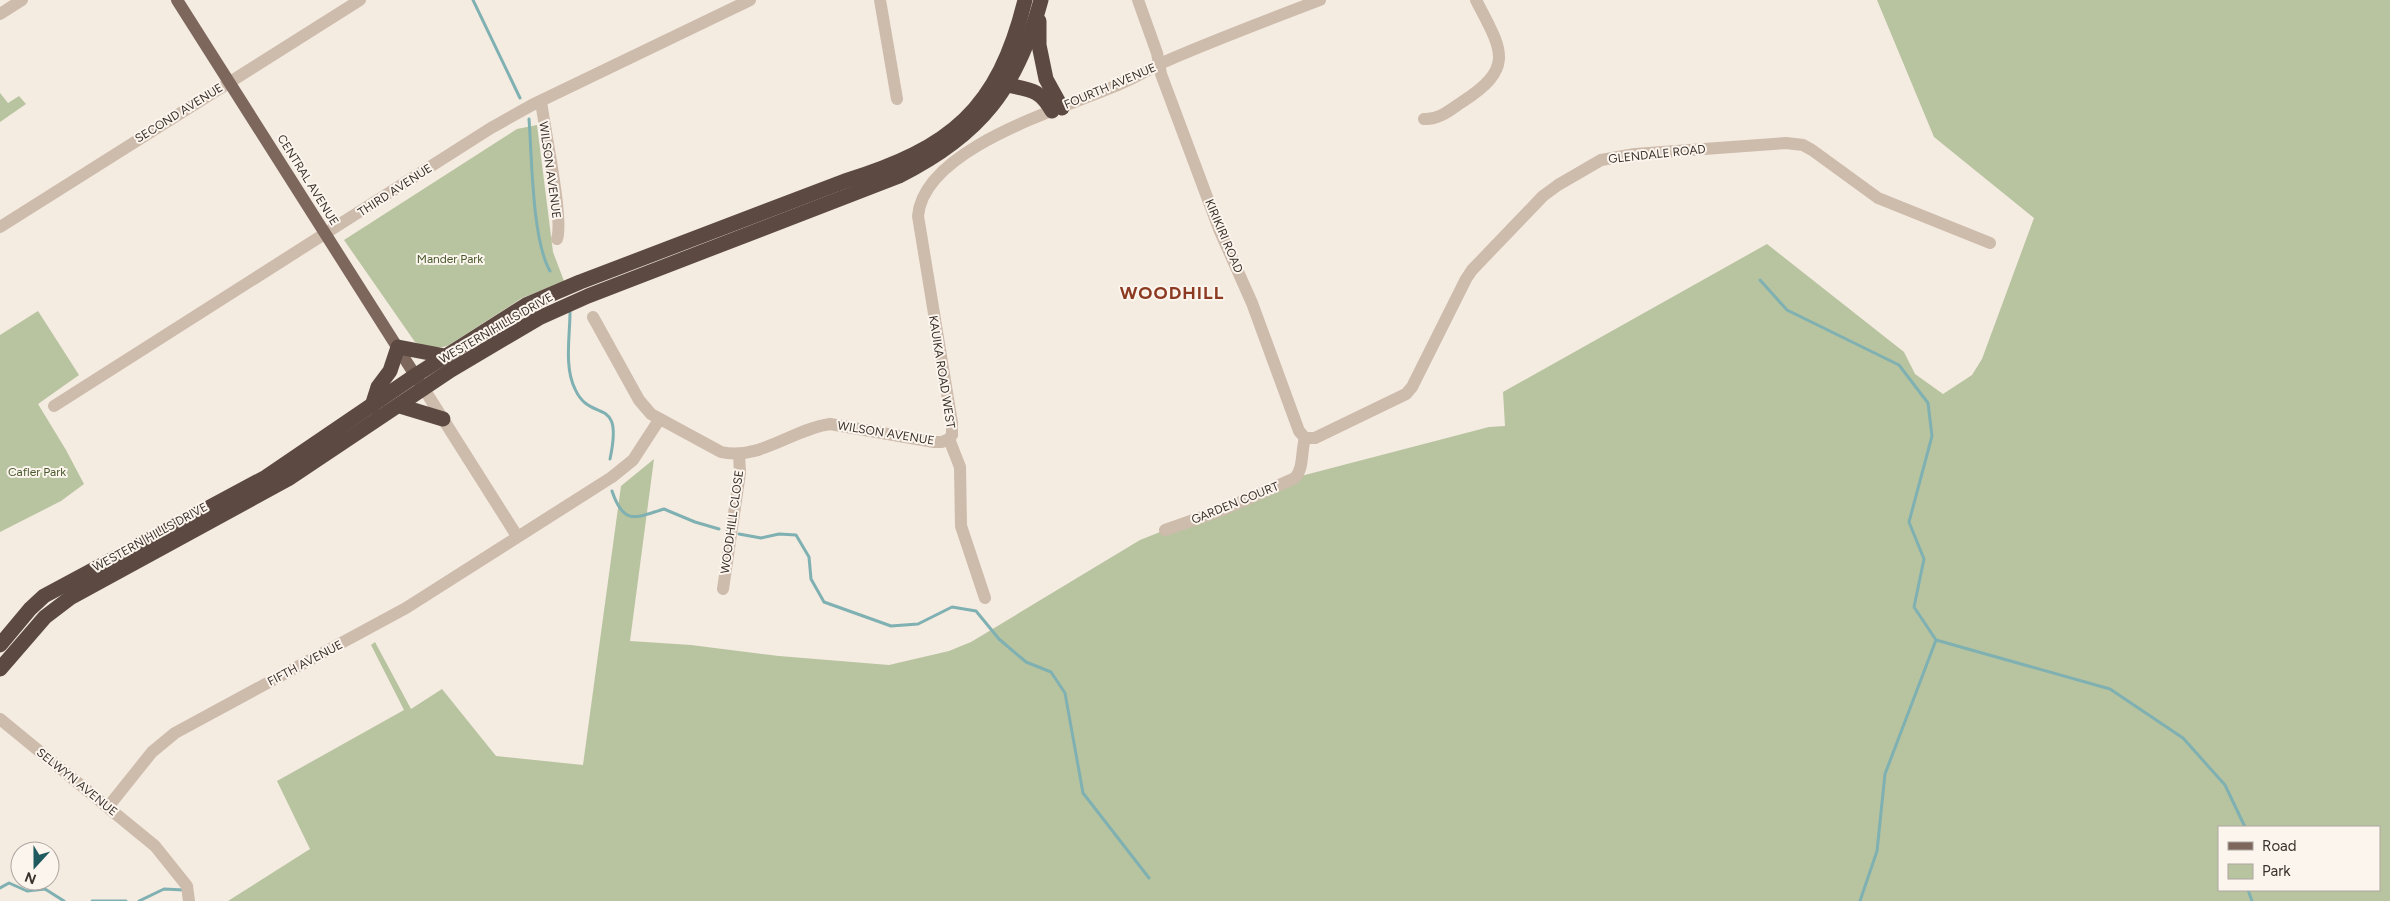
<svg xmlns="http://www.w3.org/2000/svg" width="2390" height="901" viewBox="0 0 2390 901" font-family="Figtree,sans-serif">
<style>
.green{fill:#b8c4a0;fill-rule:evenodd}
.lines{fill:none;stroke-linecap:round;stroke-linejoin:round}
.stream{stroke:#7fb0b2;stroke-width:3}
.minor{stroke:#cdbbac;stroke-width:12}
.major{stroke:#7d675c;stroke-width:12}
.highway{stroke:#5c4a42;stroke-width:15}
.labels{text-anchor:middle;stroke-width:4;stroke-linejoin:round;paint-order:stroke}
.street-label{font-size:12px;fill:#3b302b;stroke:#fbf5ee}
.park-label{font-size:12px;fill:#4a5a2e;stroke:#fbf5ee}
.district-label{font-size:18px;font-weight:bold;letter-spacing:1px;fill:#8c3b22;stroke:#fbf5ee}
</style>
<rect width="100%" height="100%" fill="#f4ebe1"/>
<g class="green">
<path d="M 1877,0 L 2390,0 L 2390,901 L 228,901 L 310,849 L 277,781 L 404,710 L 371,645 L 375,642 L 411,709 L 442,689 L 496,756 L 583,765 L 621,486 L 654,459 L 630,641 L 691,645 L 779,656 L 889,665 L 949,651 L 971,642 L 1140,540 L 1301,476 L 1489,427 L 1505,426 L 1503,392 L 1767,244 L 1904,352 L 1915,374 L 1943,394 L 1972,375 L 1982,359 L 2034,218 L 1934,137 ZM 2219,827 L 2379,827 L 2379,890 L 2219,890 Z"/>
<polygon points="0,93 8,103 19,96 26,104 0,122"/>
<path d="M 537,125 L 553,252 L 564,281 L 522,298 L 449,345 C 437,350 427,347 415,342 L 344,240 L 517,129 Z"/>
<polygon points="38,311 79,375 38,404 66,450 84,484 61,501 0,532 0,335"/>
</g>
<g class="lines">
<g class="stream">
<polyline points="473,0 520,98"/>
<path d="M 529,119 C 532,158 532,240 550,271"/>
<polyline points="1760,280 1787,310 1899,365 1928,403 1932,436 1909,522 1924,559 1914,607 1936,640 2110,689 2183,738 2225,785 2245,827"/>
<path d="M 570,312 C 570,336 564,367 575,389 C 591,425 624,393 610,459"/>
<path d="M 612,491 C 624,527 637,517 664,509 L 695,522 L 719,529"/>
<polyline points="739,534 761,538 779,534 796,535 809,557 811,579 824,602 891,626 918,624 952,607 976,611 999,639 1026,662 1051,672 1065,693 1083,793 1149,878"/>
<polyline points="0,888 9,883 27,891 45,889 64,901"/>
<polyline points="2248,890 2252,901"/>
<polyline points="92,901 126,901"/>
<polyline points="139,901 164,889 184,890"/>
<polyline points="1860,901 1877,851 1885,774 1936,640"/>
</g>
<g class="minor">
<polyline points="880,0 897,99"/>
<path d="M 1138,0 L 1157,53 L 1161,74 L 1219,229 L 1252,303 L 1299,431 L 1305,438 C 1301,451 1304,468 1295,478 L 1225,509 L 1165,530"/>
<polyline points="0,14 22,0"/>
<path d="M 541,101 C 544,126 564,220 557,239"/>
<path d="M 1424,119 C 1439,120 1450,110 1462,102 C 1517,67 1501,49 1476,0"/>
<polyline points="0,227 360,0"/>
<path d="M 593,317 L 639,400 L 651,414 L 721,452 C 759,461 793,429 830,424 L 934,442 L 942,442 L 949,439"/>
<polyline points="424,389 517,536"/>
<polyline points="54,406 491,128 532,105 750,0"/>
<polyline points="1305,438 1315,438 1406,394 1412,387 1466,279 1472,270 1543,196 1558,185 1601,160 1635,154 1786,143 1803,145 1812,150 1878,198 1990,243"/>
<path d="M 949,439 L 952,435 L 952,423 L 918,216 C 924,147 1065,108 1120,84 C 1137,77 1154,66 1171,59 C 1220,38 1270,19 1320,0"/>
<polyline points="949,439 960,467 961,526 985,598"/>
<polyline points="723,589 740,473 739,454"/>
<polyline points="0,719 155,846 187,886 189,901"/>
<polyline points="108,807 152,752 175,733 406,608 612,477 633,460 659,420"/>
</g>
<polyline class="major" points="177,0 420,383"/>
<g class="highway">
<polyline points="1039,21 1039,45 1046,79 1062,108"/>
<path d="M 1007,85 C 1030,90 1040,89 1052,111"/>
<polyline points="372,406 378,387 390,371 398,347 445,356"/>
<polyline points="400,406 443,419"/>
<path d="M 0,645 L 30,609 L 44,596 L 266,477 L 416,375 L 526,305 L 580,282 L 845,181 C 951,148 998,110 1025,0"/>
<path d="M 0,669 L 45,617 L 70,598 L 288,479 L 451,370 L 539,318 L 588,296 L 899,176 C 981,135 1017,88 1041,0"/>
</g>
</g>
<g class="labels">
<g class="street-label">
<text transform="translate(1110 86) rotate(-23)" y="4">FOURTH AVENUE</text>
<text transform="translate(179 113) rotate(-32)" y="4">SECOND AVENUE</text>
<text transform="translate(1657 154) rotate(-6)" y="4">GLENDALE ROAD</text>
<text transform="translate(550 170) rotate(82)" y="4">WILSON AVENUE</text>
<text transform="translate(308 180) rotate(58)" y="4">CENTRAL AVENUE</text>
<text transform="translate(395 190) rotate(-33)" y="4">THIRD AVENUE</text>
<text transform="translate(1224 236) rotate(67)" y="4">KIRIKIRI ROAD</text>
<text transform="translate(496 328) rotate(-30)" y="4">WESTERN HILLS DRIVE</text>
<text transform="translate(942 372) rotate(81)" y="4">KAUIKA ROAD WEST</text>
<text transform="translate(886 433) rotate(9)" y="4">WILSON AVENUE</text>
<text transform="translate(1235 503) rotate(-22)" y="4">GARDEN COURT</text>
<text transform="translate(732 522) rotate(-82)" y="4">WOODHILL CLOSE</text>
<text transform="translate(150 537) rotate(-29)" y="4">WESTERN HILLS DRIVE</text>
<text transform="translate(305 663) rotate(-28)" y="4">FIFTH AVENUE</text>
<text transform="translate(77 782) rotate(39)" y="4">SELWYN AVENUE</text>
</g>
<g class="park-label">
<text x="450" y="263">Mander Park</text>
<text x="37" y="476">Cafler Park</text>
</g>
<g class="district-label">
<text x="1172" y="299">WOODHILL</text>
</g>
</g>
<rect x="2218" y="826" width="162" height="65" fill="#fbf5ee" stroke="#aea6a0"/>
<rect x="2228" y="842" width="25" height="8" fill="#7d675c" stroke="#aea6a0"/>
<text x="2262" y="851" font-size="15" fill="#3b302b">Road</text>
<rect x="2228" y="864" width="25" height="15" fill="#b8c4a0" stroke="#aea6a0"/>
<text x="2262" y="876" font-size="15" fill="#3b302b">Park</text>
<g transform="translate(35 866) rotate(201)"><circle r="24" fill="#fbf5ee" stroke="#aea6a0"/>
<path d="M0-4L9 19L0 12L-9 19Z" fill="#1f5a5e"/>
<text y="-8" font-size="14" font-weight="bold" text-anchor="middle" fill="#3b302b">N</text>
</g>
</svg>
